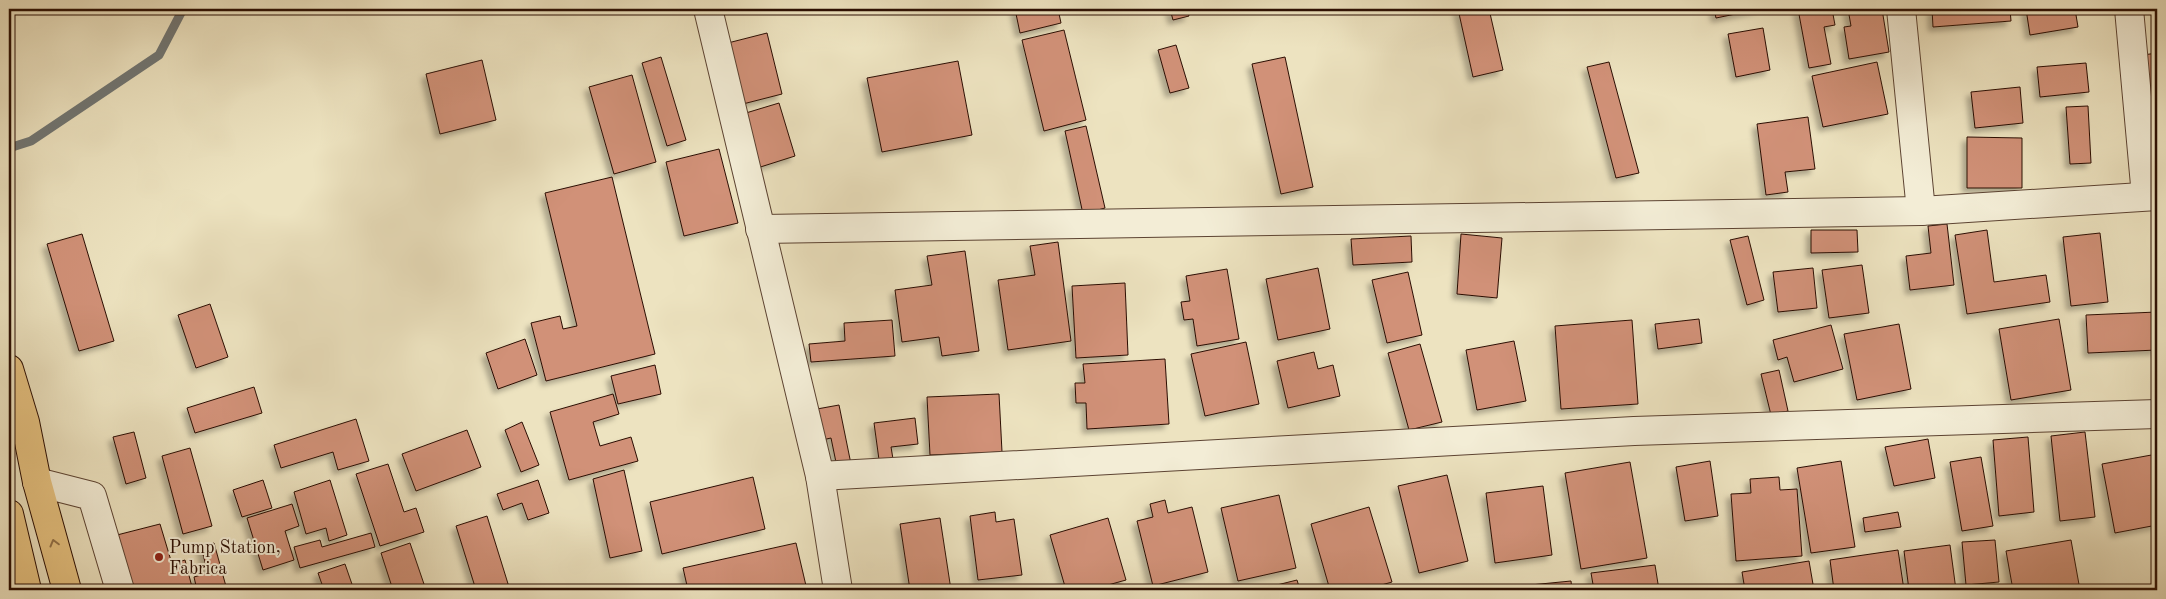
<svg xmlns="http://www.w3.org/2000/svg" width="2166" height="599" viewBox="0 0 2166 599" font-family="'Old Standard TT',serif">
<style>
.lines{fill:none;stroke-linecap:round;stroke-linejoin:round}
.stream{stroke:#717673;stroke-width:9}
.building{fill:#d19178;stroke:#2b0e02;filter:url(#shadow)}
.minor-casing{stroke:#5c4332;stroke-width:30}
.highway-casing{stroke:#2b0e02;stroke-width:30}
.minor{stroke:#f3edd6;stroke-width:28}
.highway{stroke:#e6c280;stroke-width:28}
.oneway{stroke:#927147}
.poi-dot{fill:#8f2418;stroke:#f3edd6;stroke-width:2}
.labels{text-anchor:middle;stroke-width:4;stroke-linejoin:round;paint-order:stroke}
.poi-label{font-size:18px;fill:#2b0e02;stroke:#f3edd6;text-anchor:start}
</style>
<defs>
<filter id="shadow"><feDropShadow dx="-4.5" dy="4.5" stdDeviation="2.5" flood-color="#0004"/></filter>
</defs>
<rect width="100%" height="100%" fill="#ede3c0"/>
<filter id="stains"><feTurbulence type="fractalNoise" baseFrequency=".004" numOctaves="4"/><feColorMatrix values="0 0 0 0 .2 0 0 0 0 .09 0 0 0 0 .02 0 0 0 .5 -.17"/></filter>
<radialGradient id="worn" r=".72"><stop offset=".6" stop-color="#630" stop-opacity="0"/><stop offset="1" stop-color="#630" stop-opacity=".3"/></radialGradient>
<g class="lines">
<polyline class="stream" points="9,148 31,141 159,55 183,9"/>
</g>
<g class="building">
<polygon points="1015,9 1058,9 1061,23 1020,33"/>
<polygon points="1170,9 1187,9 1189,16 1173,20"/>
<polygon points="1458,9 1489,9 1503,70 1473,77"/>
<polygon points="1714,9 1760,9 1716,18"/>
<polygon points="1798,9 1832,9 1835,25 1824,27 1831,64 1809,68"/>
<polygon points="1848,9 1882,9 1889,52 1849,59 1844,27 1851,26"/>
<polygon points="1932,9 2010,9 2011,21 1933,27"/>
<polygon points="2026,9 2075,9 2078,27 2030,35"/>
<polygon points="1763,28 1770,70 1736,77 1728,34"/>
<polygon points="1064,30 1086,120 1044,131 1022,40"/>
<polygon points="767,33 782,94 735,106 720,45"/>
<polygon points="1176,45 1189,88 1170,93 1158,50"/>
<polygon points="2157,53 2157,125 2152,126 2143,55"/>
<polygon points="661,57 686,140 667,146 642,63"/>
<polygon points="1285,57 1313,187 1281,194 1252,64"/>
<polygon points="482,60 496,120 440,134 426,74"/>
<polygon points="958,61 972,135 882,152 867,78"/>
<polygon points="1609,62 1639,173 1616,178 1587,67"/>
<polygon points="1877,62 1888,114 1823,127 1812,76"/>
<polygon points="2086,63 2089,92 2040,97 2037,67"/>
<polygon points="632,75 656,162 614,174 589,87"/>
<polygon points="2020,87 2023,123 1975,128 1971,92"/>
<polygon points="779,103 795,156 751,170 736,116"/>
<polygon points="2088,106 2091,163 2070,164 2066,107"/>
<polygon points="1808,117 1815,169 1785,172 1788,192 1766,195 1757,124"/>
<polygon points="1086,126 1105,208 1083,214 1065,131"/>
<polygon points="1967,137 2022,138 2022,188 1967,188"/>
<polygon points="719,149 738,223 684,236 666,162"/>
<polygon points="612,177 655,354 546,381 531,323 560,316 563,329 577,326 545,193"/>
<polygon points="1947,224 1954,285 1910,290 1906,256 1931,253 1928,226"/>
<polygon points="1811,230 1857,230 1858,252 1811,253"/>
<polygon points="1987,230 1994,282 2046,275 2050,302 1967,314 1955,235"/>
<polygon points="2100,233 2108,302 2071,306 2063,237"/>
<polygon points="82,234 114,341 79,351 47,244"/>
<polygon points="1461,234 1502,238 1497,298 1457,294"/>
<polygon points="1411,236 1412,262 1353,265 1351,239"/>
<polygon points="1748,236 1764,300 1747,305 1730,240"/>
<polygon points="1058,242 1071,341 1008,350 998,280 1035,275 1030,246"/>
<polygon points="965,251 979,351 942,356 939,337 902,342 895,290 932,285 927,256"/>
<polygon points="1862,265 1869,313 1829,318 1822,270"/>
<polygon points="1318,268 1330,329 1278,340 1266,279"/>
<polygon points="1813,268 1817,308 1778,312 1773,272"/>
<polygon points="1227,269 1239,339 1197,346 1193,319 1184,320 1181,302 1190,301 1186,276"/>
<polygon points="1408,272 1422,335 1387,343 1372,280"/>
<polygon points="1125,283 1128,355 1076,358 1072,286"/>
<polygon points="210,304 228,357 196,368 178,315"/>
<polygon points="2157,312 2157,350 2088,353 2086,315"/>
<polygon points="1699,319 1702,343 1658,349 1655,324"/>
<polygon points="2059,319 2071,390 2011,400 1999,329"/>
<polygon points="892,320 895,356 811,362 809,344 845,341 844,323"/>
<polygon points="1632,320 1638,404 1561,409 1555,326"/>
<polygon points="1899,324 1911,389 1857,400 1844,334"/>
<polygon points="1831,325 1843,369 1794,382 1787,357 1778,360 1773,340"/>
<polygon points="525,339 537,375 498,389 486,353"/>
<polygon points="1514,341 1526,401 1477,410 1466,350"/>
<polygon points="1246,342 1259,404 1205,416 1191,354"/>
<polygon points="1420,344 1442,422 1409,430 1388,353"/>
<polygon points="1314,352 1318,369 1333,365 1340,396 1288,408 1277,361"/>
<polygon points="1165,359 1169,424 1087,429 1086,403 1076,403 1075,383 1085,383 1083,364"/>
<polygon points="655,365 661,394 618,404 611,376"/>
<polygon points="1779,370 1788,411 1771,415 1761,374"/>
<polygon points="254,387 262,413 195,433 187,408"/>
<polygon points="613,394 619,414 593,422 600,446 631,437 638,461 569,480 550,412"/>
<polygon points="999,394 1002,452 930,455 927,397"/>
<polygon points="839,405 852,469 838,472 831,438 822,440 817,409"/>
<polygon points="915,418 918,444 891,447 894,465 880,467 874,423"/>
<polygon points="356,419 369,461 338,470 333,452 281,468 274,445"/>
<polygon points="522,422 539,465 521,472 505,430"/>
<polygon points="467,430 481,467 416,491 402,454"/>
<polygon points="134,432 146,478 126,484 113,437"/>
<polygon points="2085,432 2095,517 2060,521 2051,436"/>
<polygon points="2028,437 2034,512 1999,516 1993,440"/>
<polygon points="1928,439 1935,478 1894,486 1885,447"/>
<polygon points="190,448 212,526 183,534 162,456"/>
<polygon points="2157,454 2157,525 2115,533 2102,464"/>
<polygon points="1981,457 1993,526 1962,531 1950,462"/>
<polygon points="1710,461 1718,516 1685,521 1676,467"/>
<polygon points="1841,461 1855,547 1811,553 1797,468"/>
<polygon points="1630,462 1647,558 1581,569 1565,473"/>
<polygon points="388,464 404,512 416,508 424,532 380,546 356,474"/>
<polygon points="624,470 642,551 610,558 593,479"/>
<polygon points="1447,475 1468,561 1419,573 1398,486"/>
<polygon points="753,477 765,529 662,554 650,502"/>
<polygon points="1779,477 1780,490 1797,489 1802,556 1736,561 1731,494 1751,493 1750,479"/>
<polygon points="263,480 272,508 242,517 233,490"/>
<polygon points="330,480 347,535 329,541 326,528 306,534 294,492"/>
<polygon points="538,480 549,513 528,520 522,503 503,510 497,494"/>
<polygon points="1543,486 1552,555 1495,563 1486,493"/>
<polygon points="1279,495 1296,568 1238,581 1221,508"/>
<polygon points="1165,500 1168,513 1192,507 1208,572 1153,586 1137,521 1153,517 1150,504"/>
<polygon points="292,504 299,526 285,531 294,560 263,570 247,518"/>
<polygon points="1369,507 1392,582 1364,590 1330,590 1311,524"/>
<polygon points="995,512 996,522 1014,519 1022,575 978,580 970,516"/>
<polygon points="1898,512 1901,527 1865,532 1863,518"/>
<polygon points="487,516 509,587 497,590 476,590 456,526"/>
<polygon points="940,518 951,590 910,590 900,524"/>
<polygon points="1108,518 1126,580 1090,590 1066,590 1050,535"/>
<polygon points="160,524 172,564 185,560 192,587 181,590 132,590 117,535"/>
<polygon points="371,533 375,547 300,568 294,547 320,540 322,547"/>
<polygon points="1995,540 1999,582 1966,585 1962,542"/>
<polygon points="2071,540 2080,590 2013,590 2006,551"/>
<polygon points="214,543 227,590 197,590 194,577 208,573 201,547"/>
<polygon points="410,543 426,590 393,590 381,553"/>
<polygon points="796,543 807,590 688,590 683,568"/>
<polygon points="1950,545 1956,590 1909,590 1904,551"/>
<polygon points="1898,550 1904,590 1834,590 1830,560"/>
<polygon points="1809,561 1814,590 1745,590 1742,572"/>
<polygon points="345,564 354,590 324,590 318,573"/>
<polygon points="1655,565 1659,590 1594,590 1591,573"/>
<polygon points="1297,580 1300,590 1257,590"/>
<polygon points="1571,581 1572,590 1510,590 1510,587"/>
</g>
<g class="lines">
<g class="minor-casing">
<g id="minor">
<polyline points="708,9 820,476 838,590"/>
<polyline points="1901,9 1921,211"/>
<polyline points="2129,9 2146,196"/>
<polyline points="760,229 1921,211 2157,196"/>
<polyline points="820,476 1634,431 2157,414"/>
<polyline points="37,482 92,496 120,590"/>
</g>
</g>
<g class="highway-casing">
<g id="highway">
<polyline points="9,369 25,422 37,482 67,590"/>
<polyline points="9,514 27,590"/>
</g>
</g>
<use href="#minor" class="minor"/>
<use href="#highway" class="highway"/>
</g>
<defs><path id="oneway-chevron" d="M-2-3.5L2.5 0L-2 3.5" fill="none" stroke-width="1.6" stroke-linecap="round" stroke-linejoin="round" transform="scale(1.25)"/></defs>
<use class="oneway" href="#oneway-chevron" transform="translate(54 543) rotate(-105)"/>
<circle class="poi-dot" cx="159" cy="557" r="5"/>
<g class="labels">
<g class="poi-label">
<text x="169" y="553">Pump Station,<tspan x="169" dy="21">Fabrica</tspan></text>
</g>
</g>
<rect width="2166" height="599" fill="none" stroke="#ede3c0" stroke-width="30"/>
<rect x="10" y="10" width="2146" height="579" fill="none" stroke="#2b0e02" stroke-width="2.5"/>
<rect x="15" y="15" width="2136" height="569" fill="none" stroke="#2b0e02"/>
<rect width="100%" height="100%" filter="url(#stains)"/>
<rect width="100%" height="100%" fill="url(#worn)"/>
</svg>
